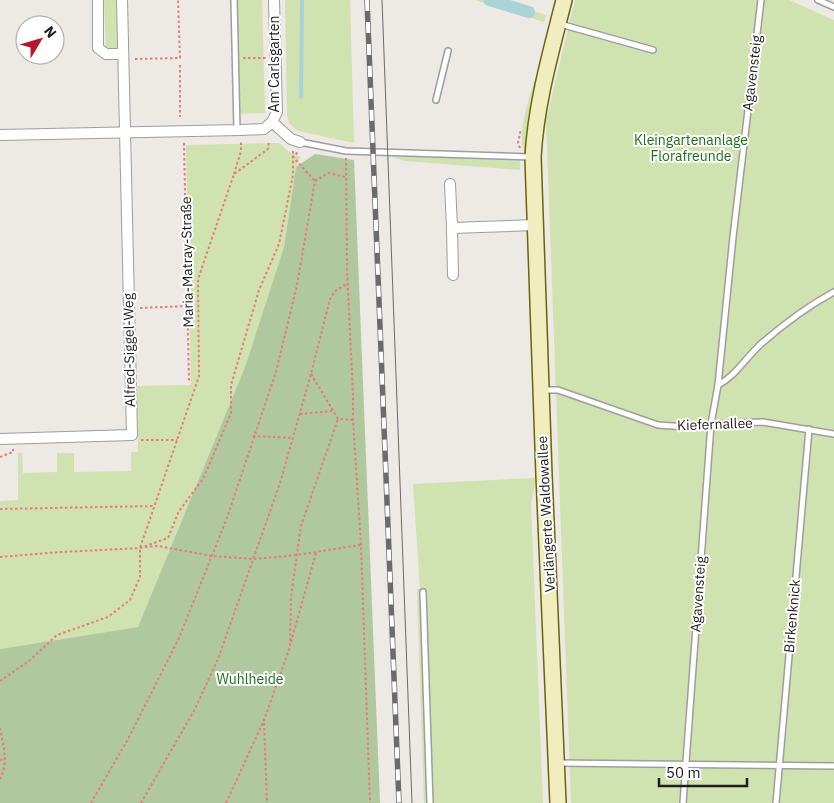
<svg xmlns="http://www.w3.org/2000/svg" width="834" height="803" viewBox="0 0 834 803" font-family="'IBM Plex Sans',sans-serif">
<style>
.grass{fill:#d0e2af}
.forest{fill:#b0c89d}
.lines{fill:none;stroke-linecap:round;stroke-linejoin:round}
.stream{stroke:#a9d3d7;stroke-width:4}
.canal{stroke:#a9d3d7;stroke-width:12}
.lane-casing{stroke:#9e9e9e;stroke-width:8}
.street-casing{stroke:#9e9e9e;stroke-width:12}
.secondary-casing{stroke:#696510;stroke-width:18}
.path{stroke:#eb787d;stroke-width:2;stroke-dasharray:2.5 2.5;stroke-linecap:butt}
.lane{stroke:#fff;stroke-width:5}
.street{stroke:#fff;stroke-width:10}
.secondary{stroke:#f2edbe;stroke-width:15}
.tram{stroke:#6b6b6b;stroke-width:1}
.rail-casing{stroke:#6b6b6b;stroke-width:5.5}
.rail{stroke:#fff;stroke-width:4;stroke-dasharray:11;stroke-linecap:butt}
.labels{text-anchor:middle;stroke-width:4;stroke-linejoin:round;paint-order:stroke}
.street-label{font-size:14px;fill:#1d1d1d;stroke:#fff}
.park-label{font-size:14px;fill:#1c7017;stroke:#fff}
</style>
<rect width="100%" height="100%" fill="#ede9e4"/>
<g class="grass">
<polygon points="104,0 116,0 118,48 106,49"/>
<polygon points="236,0 262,0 265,113 238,114"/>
<polygon points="285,0 350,0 354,143 298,131 289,123 287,115"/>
<polygon points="475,0 498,0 546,15 544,22"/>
<polygon points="575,0 789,0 834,20 834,803 571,803 546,120"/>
<path d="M 534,81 L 537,83 L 528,154 L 525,154 C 516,134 529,101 534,81 Z"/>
<polygon points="279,143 289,152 301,157 296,167 284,247 245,367 138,627 0,649 0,501 18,500 18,453 22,453 23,473 57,472 57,453 74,453 74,472 131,471 131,452 138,452 137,386 191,385 186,145"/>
<polygon points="435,156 520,161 520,170 405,161 392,157"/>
<polygon points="536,478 531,504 543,803 424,803 417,589 420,589 413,484"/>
</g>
<polygon class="forest" points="315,154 354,160 380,803 0,803 0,649 138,627 245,367 284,247 296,167"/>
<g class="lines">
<polyline class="stream" points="301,97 302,0"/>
<polyline class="canal" points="489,0 529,12"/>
<g class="lane-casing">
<g id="lane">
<polyline points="234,0 237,130"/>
<polyline points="818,0 834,7"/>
<polyline points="560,24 653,50"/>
<polyline points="436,100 448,51"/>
<polyline points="300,142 346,151 532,157"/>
<path d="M 718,385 C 736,376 746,357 762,343 C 784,324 808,306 834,292"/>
<polyline points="542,390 558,390 658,425 686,427 711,424 763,422 834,434"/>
<polyline points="423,592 430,803"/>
<polyline points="557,763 834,766"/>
<polyline points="683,803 711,424 718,385 733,237 761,0"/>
<polyline points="776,803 809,429"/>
</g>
</g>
<g class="street-casing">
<g id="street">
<polyline points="98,0 98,48 106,54 123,54"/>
<polyline points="274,0 277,112 272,122 291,139 300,142"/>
<polyline points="0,135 241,130 264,129 272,122"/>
<polyline points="450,184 452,228 535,225"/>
<polyline points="452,228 453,275"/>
<polyline points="0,439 132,435 122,0"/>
</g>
</g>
<g class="secondary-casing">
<path id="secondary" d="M 558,803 L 544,475 L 533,157 C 536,103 551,52 564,0"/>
</g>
<g class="path">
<polyline points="243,58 266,58"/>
<polyline points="135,59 180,58 178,0"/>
<polyline points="180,65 180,117"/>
<polyline points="184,143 189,382"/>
<polyline points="520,148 518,143 521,129"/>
<polyline points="293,151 293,157 315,181"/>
<polyline points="346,158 347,269 353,395 353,420 361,545 370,803"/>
<polyline points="234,174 241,151 241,140"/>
<polyline points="315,181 328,173 346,177"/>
<polyline points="140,308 187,306"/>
<polyline points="311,374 338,419 353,420"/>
<polyline points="300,414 332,411"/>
<polyline points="253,436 293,438"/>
<polyline points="141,440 177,440"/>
<polyline points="0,457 13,452 13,449"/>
<polyline points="0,509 154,506"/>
<polyline points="145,547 158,546 212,556 254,559 297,555 360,545"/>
<polyline points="140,548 168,538 179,511 203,479 231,413 231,385 259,290 279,244 293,175 293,157 298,152"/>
<polyline points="0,557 60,552 140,548"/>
<polyline points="291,642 316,553"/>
<polyline points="0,681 29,661 57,635 108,617 130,600 140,577 140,548 199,376 198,279 234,174 268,149 269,141"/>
<polyline points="264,723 267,803"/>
<path d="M 0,728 C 3,745 9,762 0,779"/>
<polyline points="0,760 6,758"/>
<polyline points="91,803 128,739 179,638 227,518 276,372 297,285 315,181"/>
<polyline points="141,803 195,709 218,659 280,483 311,374 330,299 335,291 348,283"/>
<polyline points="226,803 264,720 290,647 291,596 301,526 338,419"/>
</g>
<use href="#lane" class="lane"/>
<use href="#street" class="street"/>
<use href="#secondary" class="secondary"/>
<polyline class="tram" points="382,0 412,803"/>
<g class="rail-casing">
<polyline id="rail" points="367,0 399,803"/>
</g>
<use href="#rail" class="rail"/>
</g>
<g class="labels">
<g class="street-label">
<text transform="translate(274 64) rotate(-90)" y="5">Am Carlsgarten</text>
<text transform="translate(752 73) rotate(-83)" y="5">Agavensteig</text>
<text transform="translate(187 262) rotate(-91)" y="5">Maria-Matray-Straße</text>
<text transform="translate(129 350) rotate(-91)" y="5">Alfred-Siggel-Weg</text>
<text transform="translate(715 424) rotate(-2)" y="5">Kiefernallee</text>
<text transform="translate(546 514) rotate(-93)" y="5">Verlängerte Waldowallee</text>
<text transform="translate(698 594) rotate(-86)" y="5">Agavensteig</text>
<text transform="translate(792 616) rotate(-85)" y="5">Birkenknick</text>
</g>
<g class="park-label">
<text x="691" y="145">Kleingartenanlage<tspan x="691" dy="16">Florafreunde</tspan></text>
<text x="250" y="684">Wuhlheide</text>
</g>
</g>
<g transform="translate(40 40) rotate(52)"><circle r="24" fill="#ffffff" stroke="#a5a5a5"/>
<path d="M0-4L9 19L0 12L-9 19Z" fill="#b6152c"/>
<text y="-8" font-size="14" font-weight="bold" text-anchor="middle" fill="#1d1d1d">N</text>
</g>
<path d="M659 778v8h88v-8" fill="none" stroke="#1d1d1d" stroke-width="2.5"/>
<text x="666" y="778" font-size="15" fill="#1d1d1d" stroke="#ffffff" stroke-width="4" paint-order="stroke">50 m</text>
</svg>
